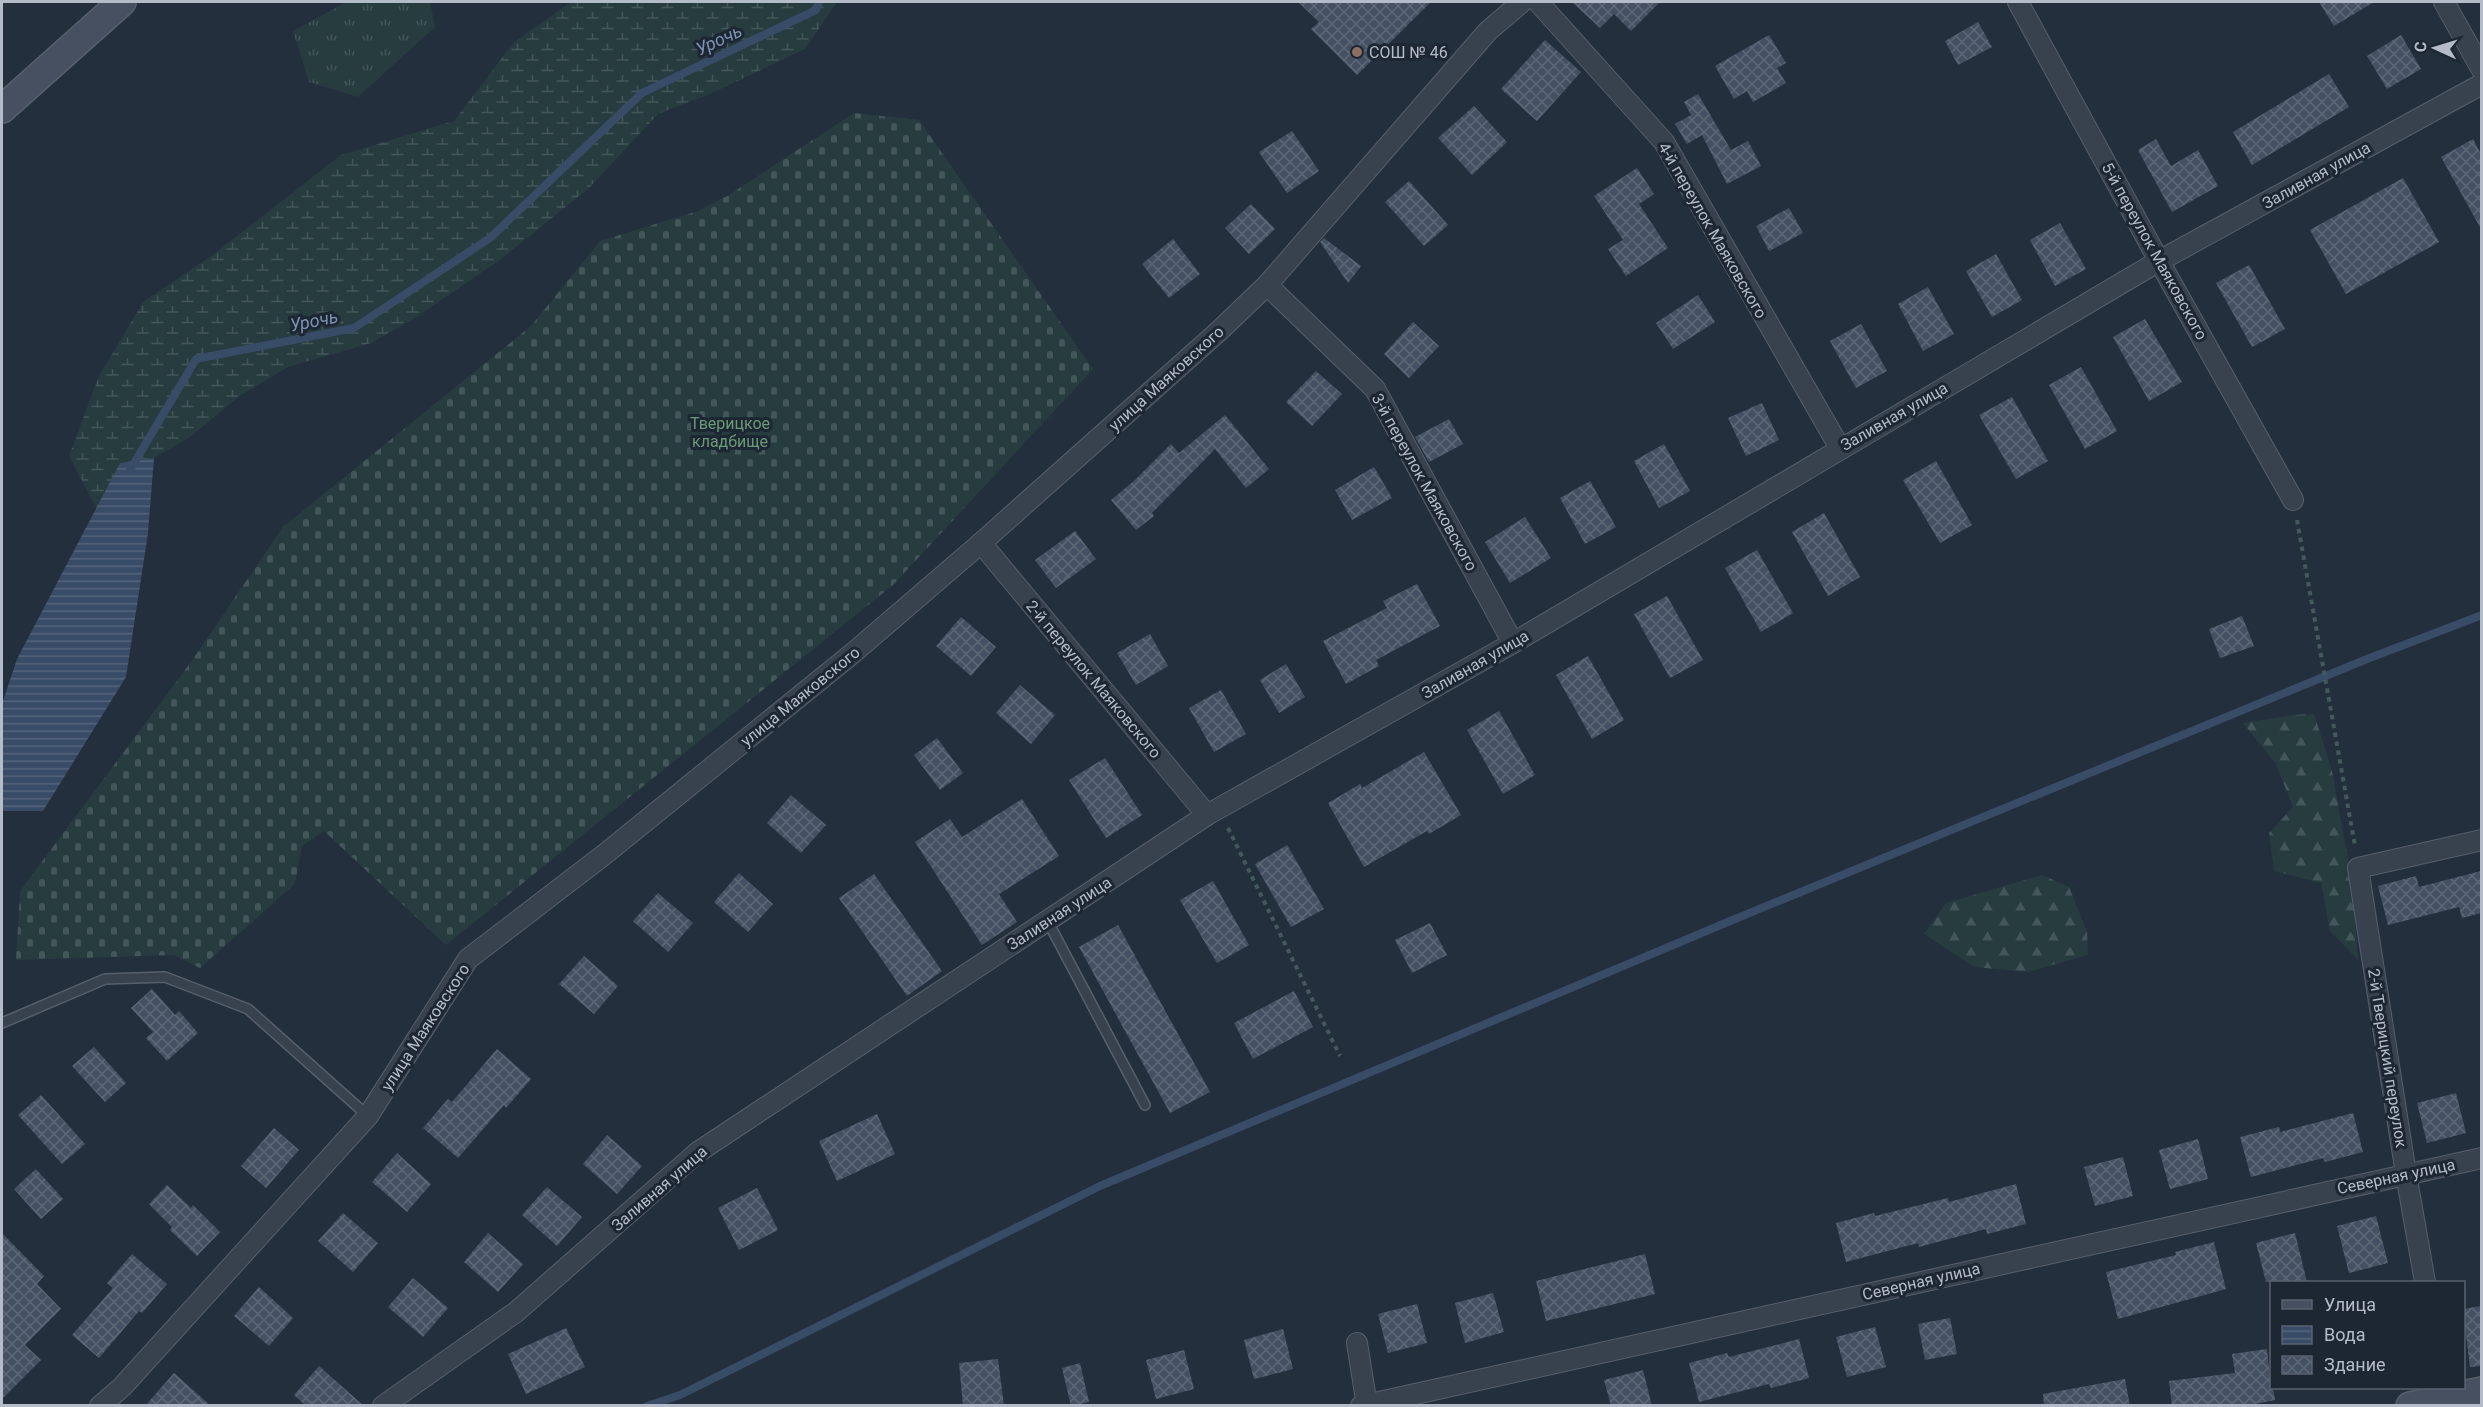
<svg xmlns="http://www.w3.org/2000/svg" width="2483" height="1407" viewBox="0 0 2483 1407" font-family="Roboto,sans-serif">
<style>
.grass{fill:url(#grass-tufts)}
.forest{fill:url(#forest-firs)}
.wetland{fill:url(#wetland-marsh)}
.cemetery{fill:url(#cemetery-stones)}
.water{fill:url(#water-rules)}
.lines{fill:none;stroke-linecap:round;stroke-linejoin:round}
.stream{stroke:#394c67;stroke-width:8}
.building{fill:url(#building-cross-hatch)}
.lane-casing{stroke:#565f6c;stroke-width:12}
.street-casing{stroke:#565f6c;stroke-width:22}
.secondary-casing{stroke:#565f6c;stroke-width:30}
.path{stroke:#44595c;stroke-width:4;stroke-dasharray:4.5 4.5;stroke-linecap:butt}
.lane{stroke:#38414e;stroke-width:9}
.street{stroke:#38414e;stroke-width:20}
.secondary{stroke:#465061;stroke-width:27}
.education-dot{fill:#8d6e63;stroke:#1d2633;stroke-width:2}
.labels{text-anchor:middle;stroke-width:6;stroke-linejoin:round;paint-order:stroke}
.poi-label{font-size:16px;fill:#b4bcc9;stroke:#1d2633;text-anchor:start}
.street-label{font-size:16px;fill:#b4bcc9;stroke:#1d2633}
.park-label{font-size:16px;fill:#6b9a76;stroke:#1d2633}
.water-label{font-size:18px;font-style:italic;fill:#7c92b1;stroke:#1d2633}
</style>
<defs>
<pattern id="grass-tufts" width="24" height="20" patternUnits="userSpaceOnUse" patternTransform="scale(1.5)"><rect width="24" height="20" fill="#263c3f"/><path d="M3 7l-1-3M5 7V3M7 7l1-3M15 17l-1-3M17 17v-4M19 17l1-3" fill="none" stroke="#435659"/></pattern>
<pattern id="forest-firs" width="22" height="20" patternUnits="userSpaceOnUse" patternTransform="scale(1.5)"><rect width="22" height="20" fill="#263c3f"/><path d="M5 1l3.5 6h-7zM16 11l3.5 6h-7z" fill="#435659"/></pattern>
<pattern id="wetland-marsh" width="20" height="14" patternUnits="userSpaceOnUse" patternTransform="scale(1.5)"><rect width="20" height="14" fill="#263c3f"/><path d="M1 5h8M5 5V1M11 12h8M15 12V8" fill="none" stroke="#435659"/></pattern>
<pattern id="cemetery-stones" width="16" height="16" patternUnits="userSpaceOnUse" patternTransform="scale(1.5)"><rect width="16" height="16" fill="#263c3f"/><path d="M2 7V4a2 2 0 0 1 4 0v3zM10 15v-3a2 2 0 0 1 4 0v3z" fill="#435659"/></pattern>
<pattern id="water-rules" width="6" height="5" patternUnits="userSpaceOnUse" patternTransform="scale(1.5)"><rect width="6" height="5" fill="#394c67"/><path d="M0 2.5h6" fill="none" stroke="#53647b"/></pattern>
<pattern id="building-cross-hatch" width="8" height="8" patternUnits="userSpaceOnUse" patternTransform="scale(1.5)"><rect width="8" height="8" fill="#455162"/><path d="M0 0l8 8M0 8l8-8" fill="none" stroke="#5d6877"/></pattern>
</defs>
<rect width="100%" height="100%" fill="#242f3e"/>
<polygon class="grass" points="347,2 430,2 435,27 358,97 309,82 293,31"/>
<g class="forest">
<polygon points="2314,714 2332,771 2352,881 2358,960 2330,931 2321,883 2274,871 2269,833 2293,807 2276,764 2243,723 2292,715"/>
<polygon points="2042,875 2069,887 2087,932 2088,955 2028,972 1974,967 1924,934 1946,903"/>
</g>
<polygon class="wetland" points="571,2 837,2 805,49 712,93 658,114 589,188 500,260 413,319 371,343 288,367 241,395 190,437 154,458 120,463 97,510 69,456 99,376 143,302 214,254 341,155 454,121 514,42"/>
<polygon class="cemetery" points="854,113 919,120 1093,369 893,585 446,945 324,831 302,846 295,884 200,968 174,955 16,960 20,891 191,662 283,527 531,326 600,241 698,211 729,195"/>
<polygon class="water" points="154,458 148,533 126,677 43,811 2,811 2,704 17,659 120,463"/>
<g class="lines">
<g class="stream">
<polyline points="130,470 196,359 354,328 490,238 642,93 816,10 819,2"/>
<polyline points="647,1406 680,1395 1100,1186 1735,919 2367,659 2482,615"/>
</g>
</g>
<g class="building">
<polygon points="1298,2 1431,2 1357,75 1311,29 1319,22"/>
<polygon points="1572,2 1660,2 1631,31 1614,14 1600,28"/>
<polygon points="2319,2 2374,2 2334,26"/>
<polygon points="1978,22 1992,47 1958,65 1945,41"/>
<polygon points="1769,35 1786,63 1777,68 1786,83 1753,102 1747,91 1734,99 1715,66"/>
<polygon points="2401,35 2421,69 2387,89 2367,56"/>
<polygon points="1545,40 1581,72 1537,121 1501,89"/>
<polygon points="2329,74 2349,107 2252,165 2233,132"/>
<polygon points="1698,94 1731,150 1748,141 1761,166 1727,184 1702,135 1687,144 1675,124 1691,115 1684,102"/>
<polygon points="1474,106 1507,142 1472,175 1438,138"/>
<polygon points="1292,131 1319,171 1287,193 1259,152"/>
<polygon points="2156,139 2171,166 2198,150 2218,186 2172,212 2138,150"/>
<polygon points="2473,139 2481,154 2481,229 2441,157"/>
<polygon points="1637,168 1654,194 1639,204 1668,248 1626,276 1608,249 1623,240 1594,196"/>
<polygon points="2403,178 2439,242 2346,294 2310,230"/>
<polygon points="1409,181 1448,225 1424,246 1385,202"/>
<polygon points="1251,204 1275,229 1249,254 1225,228"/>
<polygon points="1789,208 1803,233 1769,251 1756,226"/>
<polygon points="2060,223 2086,269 2055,286 2030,240"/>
<polygon points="1324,238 1361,266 1348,283 1320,242"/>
<polygon points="1173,239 1200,274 1169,298 1142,264"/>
<polygon points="1996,254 2022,300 1992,317 1966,271"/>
<polygon points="2249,265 2285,329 2252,347 2216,283"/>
<polygon points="1928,287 1954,334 1923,351 1898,304"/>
<polygon points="1698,295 1715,322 1673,349 1656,323"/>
<polygon points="2145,319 2182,382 2149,401 2113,337"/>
<polygon points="1413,322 1439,346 1409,378 1384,354"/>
<polygon points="1861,324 1887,371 1856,388 1830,341"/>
<polygon points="2081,367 2117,431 2085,449 2049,385"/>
<polygon points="1316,371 1342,394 1312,426 1286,402"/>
<polygon points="2012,397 2048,461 2016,479 1979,415"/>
<polygon points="1762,403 1779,440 1746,456 1728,418"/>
<polygon points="1225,415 1269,469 1246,488 1215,449 1152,513 1154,516 1136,530 1111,500 1135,480 1171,444 1179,453"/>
<polygon points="1449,419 1463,444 1429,462 1415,437"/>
<polygon points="1664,444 1690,491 1659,508 1634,461"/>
<polygon points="1936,461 1972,525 1940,543 1903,480"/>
<polygon points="1374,467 1392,498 1352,520 1335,490"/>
<polygon points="1590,481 1616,527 1585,544 1560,498"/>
<polygon points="1824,513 1860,577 1828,596 1792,532"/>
<polygon points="1525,517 1551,558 1510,583 1485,542"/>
<polygon points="1075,531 1096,559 1056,588 1035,560"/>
<polygon points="1757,550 1793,613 1761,632 1725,568"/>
<polygon points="1417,584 1440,626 1376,660 1379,666 1346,684 1323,641 1387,608 1383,601"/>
<polygon points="1667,596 1703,660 1670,678 1634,614"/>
<polygon points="2242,616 2254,646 2220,658 2209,629"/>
<polygon points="961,617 996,647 971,676 936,646"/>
<polygon points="1150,634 1168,666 1136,685 1117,653"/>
<polygon points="1588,656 1624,720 1592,739 1556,675"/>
<polygon points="1286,664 1305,697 1279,713 1260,680"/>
<polygon points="1020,685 1055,715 1031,744 996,713"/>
<polygon points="1221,690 1246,734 1214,752 1189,708"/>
<polygon points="1499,711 1535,775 1503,794 1467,730"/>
<polygon points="937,738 963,773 940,790 914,755"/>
<polygon points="1424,752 1461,815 1429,834 1427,831 1364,867 1328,803 1360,784 1362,788"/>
<polygon points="1105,758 1142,815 1106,838 1069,780"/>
<polygon points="791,795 826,825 801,853 767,823"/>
<polygon points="1022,799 1059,856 999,894 1017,922 982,945 915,842 950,819 962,837"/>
<polygon points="1287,845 1324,909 1291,927 1255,864"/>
<polygon points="2481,871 2481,913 2462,918 2459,907 2388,925 2378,886 2416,876 2419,887"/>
<polygon points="739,873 773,904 748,932 714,902"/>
<polygon points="874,874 942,971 907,996 839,898"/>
<polygon points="1213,881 1249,945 1217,963 1180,900"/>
<polygon points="658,893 693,923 668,952 633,921"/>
<polygon points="1430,923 1447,955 1412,973 1395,940"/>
<polygon points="1118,925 1210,1092 1170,1113 1079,947"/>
<polygon points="584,956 618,986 594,1014 559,984"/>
<polygon points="152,989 175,1015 179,1011 198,1033 167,1061 146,1038 153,1032 131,1008"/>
<polygon points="1294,991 1313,1027 1253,1059 1234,1023"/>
<polygon points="94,1047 126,1083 105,1102 72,1066"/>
<polygon points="497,1049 531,1079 506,1108 504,1105 458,1158 423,1128 448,1099 452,1102"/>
<polygon points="2456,1093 2466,1133 2427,1143 2417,1103"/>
<polygon points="41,1095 85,1144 62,1164 18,1115"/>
<polygon points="2353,1113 2363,1152 2325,1162 2323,1158 2251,1177 2240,1137 2279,1127 2280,1132"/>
<polygon points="877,1114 895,1154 837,1181 819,1141"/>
<polygon points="274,1128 299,1150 266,1188 241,1166"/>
<polygon points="607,1135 642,1166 617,1194 583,1164"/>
<polygon points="2198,1139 2208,1179 2170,1189 2159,1150"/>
<polygon points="397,1153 431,1184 407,1212 372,1182"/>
<polygon points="2123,1157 2133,1196 2095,1206 2084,1167"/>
<polygon points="36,1169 63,1199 41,1219 14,1189"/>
<polygon points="2016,1184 2026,1224 1987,1234 1986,1229 1919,1247 1918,1243 1846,1262 1836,1223 1874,1213 1875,1216 1948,1198 1949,1202"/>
<polygon points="167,1185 191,1208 193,1205 220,1232 197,1256 170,1230 172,1227 149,1204"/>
<polygon points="547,1187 582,1217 557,1246 522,1215"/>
<polygon points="757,1188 778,1230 739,1250 718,1208"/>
<polygon points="343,1213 378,1243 353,1272 318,1241"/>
<polygon points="2376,1216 2388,1263 2349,1273 2337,1226"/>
<polygon points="2,1233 44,1276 37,1284 61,1309 25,1345 41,1360 2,1399"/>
<polygon points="488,1233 523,1264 498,1292 464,1262"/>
<polygon points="2295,1233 2307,1282 2266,1282 2256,1243"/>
<polygon points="2214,1242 2226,1289 2118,1319 2106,1272 2176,1255 2175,1252"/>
<polygon points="132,1254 167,1284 142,1313 139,1311 99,1358 72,1335 113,1288 107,1283"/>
<polygon points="1645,1254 1655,1294 1546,1321 1536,1281"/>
<polygon points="413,1278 448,1308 423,1337 388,1307"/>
<polygon points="259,1287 293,1318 269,1346 234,1316"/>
<polygon points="1493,1293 1504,1332 1465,1343 1455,1303"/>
<polygon points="1417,1304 1427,1343 1388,1353 1378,1314"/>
<polygon points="2481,1306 2481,1366 2470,1367 2463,1309"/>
<polygon points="1950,1318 1957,1354 1925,1360 1918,1324"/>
<polygon points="1875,1327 1886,1367 1847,1377 1836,1337"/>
<polygon points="566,1328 585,1367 526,1394 508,1354"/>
<polygon points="1283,1329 1293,1369 1254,1379 1244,1340"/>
<polygon points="1799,1339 1809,1378 1771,1388 1769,1384 1699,1402 1689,1363 1727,1353 1729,1357"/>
<polygon points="2267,1349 2271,1388 2273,1388 2275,1400 2245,1406 2172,1406 2169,1381 2235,1373 2232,1354"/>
<polygon points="1184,1350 1194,1389 1156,1399 1146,1360"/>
<polygon points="998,1359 1004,1406 963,1406 959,1363"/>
<polygon points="1080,1363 1089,1402 1071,1406 1062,1368"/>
<polygon points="319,1366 364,1406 306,1406 294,1395"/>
<polygon points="1643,1370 1652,1406 1611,1406 1604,1380"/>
<polygon points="174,1373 211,1406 145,1406"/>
<polygon points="2125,1379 2130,1406 2044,1406 2043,1394"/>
</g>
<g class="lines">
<g class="lane-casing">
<g id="lane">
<polyline points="1047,920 1145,1105"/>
<polyline points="2,1023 105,979 165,977 248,1009 368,1116"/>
</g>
</g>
<g class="street-casing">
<g id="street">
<polyline points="1538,2 1664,142 1840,448"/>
<polyline points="2018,2 2159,261 2293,500"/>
<polyline points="2444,2 2482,70"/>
<polyline points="1267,285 1375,389 1513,643"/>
<polyline points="981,543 1207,815"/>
<polyline points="2425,1282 2406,1174 2358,868 2482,840"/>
<polyline points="1357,1343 1367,1406"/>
<polyline points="100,1406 122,1387 368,1116 468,959 605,854 853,653 981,543 1219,331 1267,285 1488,31 1522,2"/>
<polyline points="383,1406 516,1312 698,1152 1207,815 1513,643 2159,261 2482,84"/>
<polyline points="1361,1406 2482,1158"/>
</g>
</g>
<g class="secondary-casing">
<g id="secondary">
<polyline points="2,109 122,2"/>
<polyline points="2410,1406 2482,1391"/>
</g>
</g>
<g class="path">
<polyline points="2297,520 2355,846"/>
<polyline points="1228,828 1340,1056"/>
</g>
<use href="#lane" class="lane"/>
<use href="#street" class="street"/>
<use href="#secondary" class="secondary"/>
</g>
<circle class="education-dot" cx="1357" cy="52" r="6"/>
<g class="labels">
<g class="poi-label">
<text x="1369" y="58">СОШ № 46</text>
</g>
<g class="street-label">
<text transform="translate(2316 175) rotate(-29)" y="6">Заливная улица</text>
<text transform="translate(1713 230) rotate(60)" y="6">4-й переулок Маяковского</text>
<text transform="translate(2155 251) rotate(61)" y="6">5-й переулок Маяковского</text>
<text transform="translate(1166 378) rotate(-42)" y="6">улица Маяковского</text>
<text transform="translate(1894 416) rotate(-30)" y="6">Заливная улица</text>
<text transform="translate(1425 482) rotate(61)" y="6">3-й переулок Маяковского</text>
<text transform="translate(1475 664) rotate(-30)" y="6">Заливная улица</text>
<text transform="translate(1094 679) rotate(50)" y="6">2-й переулок Маяковского</text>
<text transform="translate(800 696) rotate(-39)" y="6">улица Маяковского</text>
<text transform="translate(1059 913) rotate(-33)" y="6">Заливная улица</text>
<text transform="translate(425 1027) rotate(-57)" y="6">улица Маяковского</text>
<text transform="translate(2388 1058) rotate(81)" y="6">2-й Тверицкий переулок</text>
<text transform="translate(2396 1176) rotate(-12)" y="6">Северная улица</text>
<text transform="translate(659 1188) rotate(-41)" y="6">Заливная улица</text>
<text transform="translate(1921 1281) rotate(-13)" y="6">Северная улица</text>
</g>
<g class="park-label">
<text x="730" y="429">Тверицкое<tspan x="730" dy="18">кладбище</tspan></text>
</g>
<g class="water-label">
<text transform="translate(719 40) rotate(-25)" y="6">Урочь</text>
<text transform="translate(314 321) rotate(-11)" y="6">Урочь</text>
</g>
</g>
<rect width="2483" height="1407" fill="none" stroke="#b4bcc9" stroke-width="6"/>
<rect x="2270" y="1281" width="195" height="108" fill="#1d2633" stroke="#59626f" stroke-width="1.5"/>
<rect x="2282" y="1300" width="30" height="9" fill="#465061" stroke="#59626f" stroke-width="1.5"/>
<text x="2324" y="1311" font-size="18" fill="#b4bcc9">Улица</text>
<rect x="2282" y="1326" width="30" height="18" fill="url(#water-rules)" stroke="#59626f" stroke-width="1.5"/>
<text x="2324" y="1341" font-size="18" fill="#b4bcc9">Вода</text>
<rect x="2282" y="1356" width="30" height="18" fill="url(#building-cross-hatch)" stroke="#59626f" stroke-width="1.5"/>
<text x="2324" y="1371" font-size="18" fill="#b4bcc9">Здание</text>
<g transform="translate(2435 48) rotate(274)" stroke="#1d2633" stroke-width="4.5" paint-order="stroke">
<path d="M0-4.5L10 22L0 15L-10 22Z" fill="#b4bcc9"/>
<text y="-9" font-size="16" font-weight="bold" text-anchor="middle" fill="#b4bcc9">С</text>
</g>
</svg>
